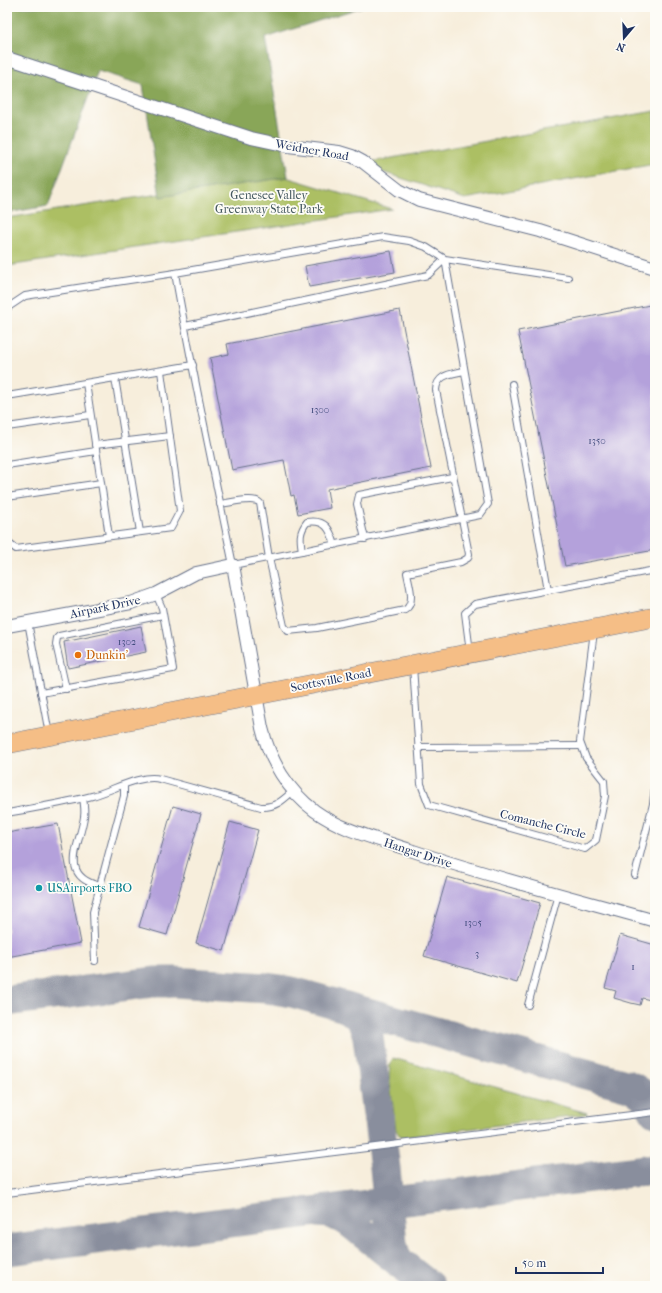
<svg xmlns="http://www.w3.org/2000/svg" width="662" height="1293" viewBox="0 0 662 1293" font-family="'IM FELL French Canon',serif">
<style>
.green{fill:#acbf63;stroke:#647760}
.forest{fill:#89a659;stroke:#526a5c}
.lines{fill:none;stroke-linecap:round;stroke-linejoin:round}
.taxiway{stroke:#898e9d;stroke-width:31}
.building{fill:#b4a1db}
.service-casing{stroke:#68728a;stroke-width:8}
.minor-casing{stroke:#68728a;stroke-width:14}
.primary-casing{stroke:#68728a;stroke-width:20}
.service{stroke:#fff;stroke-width:6}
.minor{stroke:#fff;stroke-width:12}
.primary{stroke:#f5be86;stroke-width:19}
.food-dot{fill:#e8710a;stroke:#fdfcf7;stroke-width:1.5}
.culture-dot{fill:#0f9aa8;stroke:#fdfcf7;stroke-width:1.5}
.labels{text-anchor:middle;stroke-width:3.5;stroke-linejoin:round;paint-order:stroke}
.number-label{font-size:10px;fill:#414c7d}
.street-label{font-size:12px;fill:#1b2f5e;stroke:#fdfcf7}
.park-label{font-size:12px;fill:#465a60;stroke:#fdfcf7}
.food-label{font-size:12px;fill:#c56008;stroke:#fdfcf7;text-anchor:start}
.culture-label{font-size:12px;fill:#0d838f;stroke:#fdfcf7;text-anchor:start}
</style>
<rect width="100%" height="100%" fill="#fdfcf7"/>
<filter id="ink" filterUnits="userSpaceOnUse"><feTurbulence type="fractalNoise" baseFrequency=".025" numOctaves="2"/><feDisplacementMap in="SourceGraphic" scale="8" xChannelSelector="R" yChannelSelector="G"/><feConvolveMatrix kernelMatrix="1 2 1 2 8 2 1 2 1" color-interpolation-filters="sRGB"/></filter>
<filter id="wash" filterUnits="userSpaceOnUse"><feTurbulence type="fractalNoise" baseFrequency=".012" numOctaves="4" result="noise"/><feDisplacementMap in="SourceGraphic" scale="16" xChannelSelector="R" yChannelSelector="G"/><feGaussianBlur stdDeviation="0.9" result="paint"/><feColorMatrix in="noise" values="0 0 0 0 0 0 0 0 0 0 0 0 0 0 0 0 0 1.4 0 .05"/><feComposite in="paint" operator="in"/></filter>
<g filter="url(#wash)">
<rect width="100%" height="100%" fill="#f7eedc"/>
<g class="green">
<polygon points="655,111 655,164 465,199 358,164"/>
<polygon points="279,175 392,209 7,266 7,218"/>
<polygon points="393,1058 587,1113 587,1114 404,1137 399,1135 396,1130 389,1075 390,1065"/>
</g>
<polygon class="forest" points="7,7 362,7 265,38 288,177 160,197 143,85 98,71 48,206 7,213"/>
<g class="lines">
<g class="taxiway">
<path d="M 7,1001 L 154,982 L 174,982 L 267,988 L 292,992 L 629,1086 C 641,1091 649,1099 655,1111"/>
<path d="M 346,1007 C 359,1014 365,1023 368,1037 L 385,1168 L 392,1244 L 395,1255 L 400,1263"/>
<polyline points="318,1212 331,1213 348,1221 429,1286"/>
<polyline points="7,1250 655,1169"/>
</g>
</g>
<g id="blocks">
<g class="building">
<polygon points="391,251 395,272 309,287 305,266"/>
<polygon points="655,304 655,550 565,566 518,331"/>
<polygon points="400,310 431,468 327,489 330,508 298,514 294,495 291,496 284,460 232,470 210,358 229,354 227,344"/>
<polygon points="141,626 146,652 68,668 64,642"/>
<polygon points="173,806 201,814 167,935 139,927"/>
<polygon points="230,822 258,830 224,951 196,943"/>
<polygon points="58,824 81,943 7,957 7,833"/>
<polygon points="447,877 540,903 517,983 424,956"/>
<polygon points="620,935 655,945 655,1001 642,998 640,1005 631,1003 614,998 616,991 605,988"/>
</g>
</g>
</g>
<g filter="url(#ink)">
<use href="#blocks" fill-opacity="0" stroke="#68728a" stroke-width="1"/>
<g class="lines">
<g class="service-casing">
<g id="service">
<polyline points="7,308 25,296 175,273"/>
<path d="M 185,326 L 428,275 L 445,259 L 426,247 L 409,241 L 383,237 L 175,273 C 192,371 213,468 233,565 L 480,515 L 488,504 L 445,259 L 568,278"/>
<polyline points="115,378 140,532"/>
<polyline points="86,383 109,536"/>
<polyline points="512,384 548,590"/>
<polyline points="7,396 193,365"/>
<polyline points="7,427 90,415"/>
<polyline points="95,445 170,436"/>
<polyline points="7,465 96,451"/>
<polyline points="7,497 101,483"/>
<path d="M 220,504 C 230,503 254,496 260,503 L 269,558 L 284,626 L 288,631 L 317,628 L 405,610 C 416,603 409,584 407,573 L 461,562 L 468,558 L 469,554 L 436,390 C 437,374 452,374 464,371"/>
<polyline points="365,539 357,504 359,495 452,477"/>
<polyline points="7,542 16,549 171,528 180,511 161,371"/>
<path d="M 302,551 C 300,539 299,532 307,522 C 326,519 330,529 335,545"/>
<polyline points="28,622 49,734"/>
<polyline points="470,652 465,613 475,604 655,570"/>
<polyline points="413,666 421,784 429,805 585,849 596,840 605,796 604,781 586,758 580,742 594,631"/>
<polyline points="66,689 56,644 57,638 59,636 163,615"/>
<polyline points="41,693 173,669 162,608 156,594"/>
<polyline points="418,747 581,746"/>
<path d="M 83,798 C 84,804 85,811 84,817 C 80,845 58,876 100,886"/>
<path d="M 7,813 C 35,808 64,803 92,796 C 112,791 140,774 160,779 L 261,807 C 275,808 283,800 293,791"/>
<polyline points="635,875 653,804 655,787"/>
<polyline points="95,961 93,912 124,796 124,785"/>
<polyline points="528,1005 558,894"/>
<polyline points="7,1193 655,1112"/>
</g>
</g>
<g class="minor-casing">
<g id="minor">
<polyline points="7,58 251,138 288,146 339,152 352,156 363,162 399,190 419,200 540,231 655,268"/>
<path d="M 7,626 L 131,603 L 156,594 L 196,573 L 233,565 L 262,728 C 270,761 288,791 315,811 C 343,831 378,839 410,850 C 491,877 573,898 655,921"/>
</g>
</g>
<g class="primary-casing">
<polyline id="primary" points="7,744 655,617"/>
</g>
<use href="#service" class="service"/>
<use href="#minor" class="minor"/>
<use href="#primary" class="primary"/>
</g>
</g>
<circle class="food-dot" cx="78" cy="655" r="4"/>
<circle class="culture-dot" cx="39" cy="888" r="4"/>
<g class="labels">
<g class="number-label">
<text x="320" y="413">1300</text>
<text x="597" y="444">1350</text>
<text x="127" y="645">1302</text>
<text x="473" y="926">1305</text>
<text x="477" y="957">3</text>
<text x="633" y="970">1</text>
</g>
<g class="street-label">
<text transform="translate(312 150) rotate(10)" y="4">Weidner Road</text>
<text transform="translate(105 607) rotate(-12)" y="4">Airpark Drive</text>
<text transform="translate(331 680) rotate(-11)" y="4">Scottsville Road</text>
<text transform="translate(543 824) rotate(14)" y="4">Comanche Circle</text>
<text transform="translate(418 853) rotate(18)" y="4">Hangar Drive</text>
</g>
<g class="park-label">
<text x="269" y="199">Genesee Valley<tspan x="269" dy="14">Greenway State Park</tspan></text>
</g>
<g class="food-label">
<text x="86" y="659">Dunkin'</text>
</g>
<g class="culture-label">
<text x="47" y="892">USAirports FBO</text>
</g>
</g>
<rect width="662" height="1293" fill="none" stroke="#fdfcf7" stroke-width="24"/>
<g transform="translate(624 38) rotate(199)" stroke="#fdfcf7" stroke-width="3" paint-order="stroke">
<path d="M0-3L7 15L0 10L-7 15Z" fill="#1b2f5e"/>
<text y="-6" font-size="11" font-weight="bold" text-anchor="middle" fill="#1b2f5e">N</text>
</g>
<path d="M516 1267v6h87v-6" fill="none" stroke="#1b2f5e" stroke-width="2"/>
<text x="522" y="1267" font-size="12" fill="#1b2f5e" stroke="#fdfcf7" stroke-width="3" paint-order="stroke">50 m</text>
</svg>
